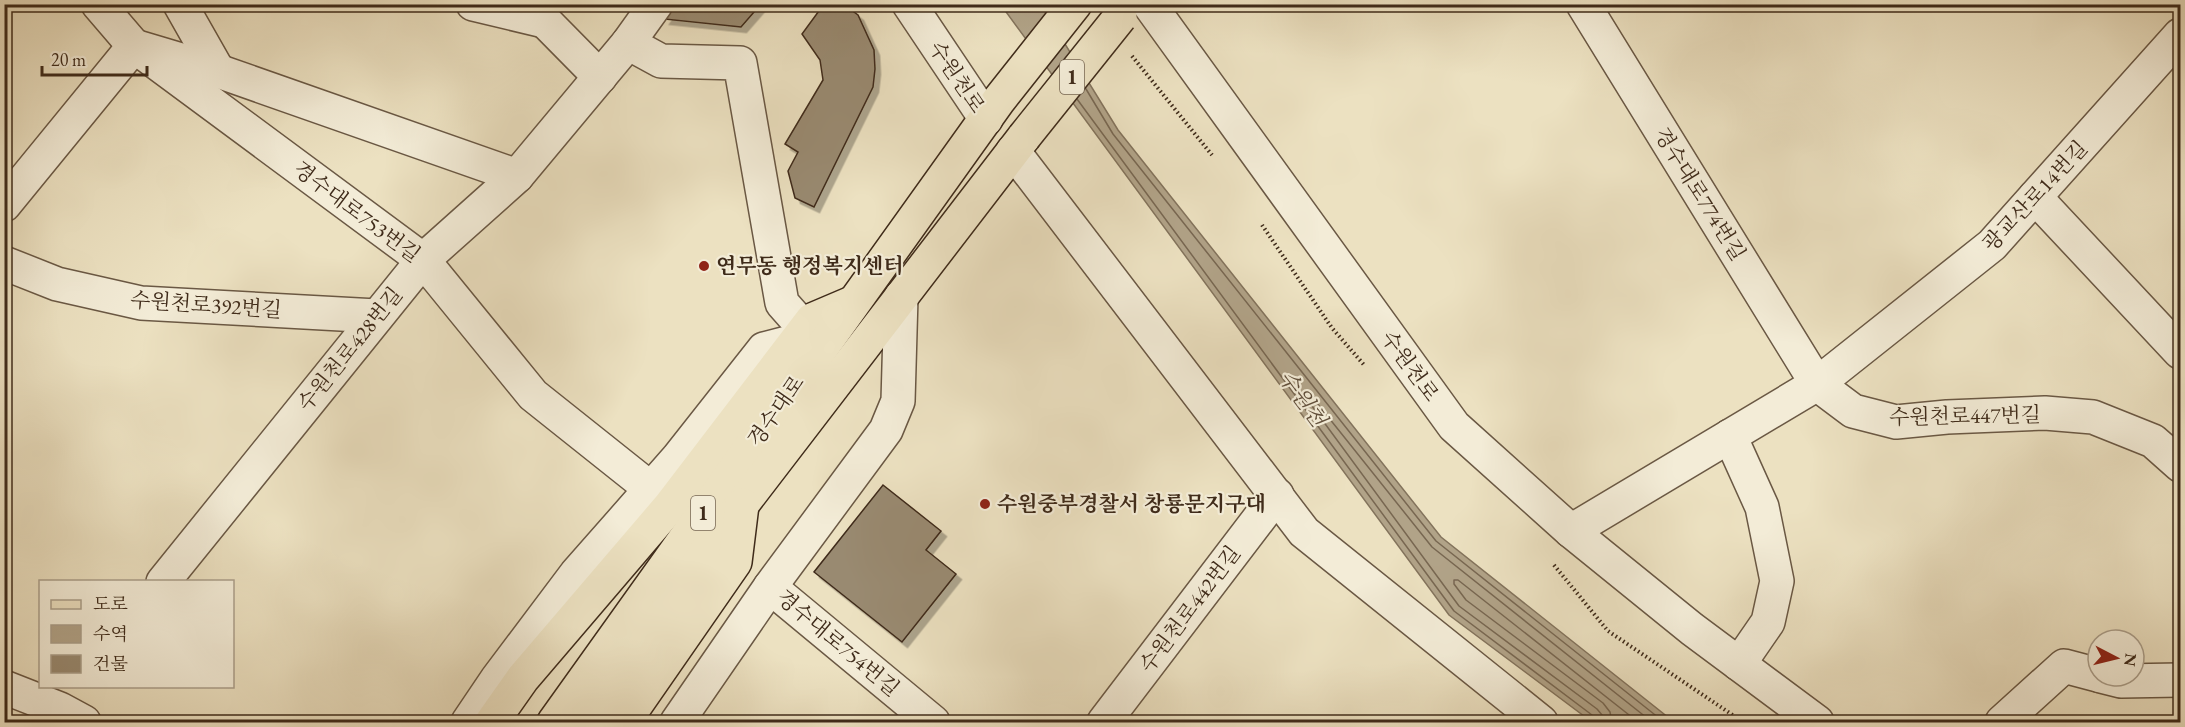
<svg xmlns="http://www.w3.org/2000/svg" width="2185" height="727" viewBox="0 0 2185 727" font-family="'EB Garamond','Noto Serif KR',serif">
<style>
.water{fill:#b1a388;stroke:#83735c;stroke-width:1.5}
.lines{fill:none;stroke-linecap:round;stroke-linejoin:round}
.shore{stroke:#786751;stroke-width:1.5}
.building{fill:#998a71;stroke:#3f2b1a;stroke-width:1.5;filter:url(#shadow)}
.minor-casing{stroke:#6a5844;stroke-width:36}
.primary-casing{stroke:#3f2b1a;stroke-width:36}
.path{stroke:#3f2b1a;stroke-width:4;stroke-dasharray:1.5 3;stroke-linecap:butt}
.minor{stroke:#f3ecd7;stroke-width:33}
.primary{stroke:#ece1c1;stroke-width:33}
.primary-bridge-casing{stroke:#3f2b1a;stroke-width:36;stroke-linecap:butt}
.primary-bridge{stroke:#ece1c1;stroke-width:33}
.poi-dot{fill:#8f2418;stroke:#f3ecd7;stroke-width:2}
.labels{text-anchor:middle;stroke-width:4.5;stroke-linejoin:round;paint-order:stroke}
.shield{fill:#f3ecd7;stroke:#756553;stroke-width:1.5}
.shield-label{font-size:20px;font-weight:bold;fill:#3f2b1a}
.street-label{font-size:21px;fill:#3f2b1a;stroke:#f3ecd7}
.poi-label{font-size:21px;font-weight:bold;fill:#3f2b1a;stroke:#f3ecd7;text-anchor:start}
.water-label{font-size:22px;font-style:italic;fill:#614f3b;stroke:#f3ecd7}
</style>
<defs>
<filter id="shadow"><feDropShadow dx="5.5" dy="5.5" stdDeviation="0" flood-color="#0004"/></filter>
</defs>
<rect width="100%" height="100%" fill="#ece1c1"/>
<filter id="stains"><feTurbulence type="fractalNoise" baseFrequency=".00333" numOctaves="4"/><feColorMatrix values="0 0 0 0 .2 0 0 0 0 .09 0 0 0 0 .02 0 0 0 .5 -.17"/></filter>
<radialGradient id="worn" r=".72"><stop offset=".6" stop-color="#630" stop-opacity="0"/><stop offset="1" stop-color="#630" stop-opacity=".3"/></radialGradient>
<polygon class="water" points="1001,5 1041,5 1118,130 1441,537 1674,722 1592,722 1449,615"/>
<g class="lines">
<g class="shore">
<polyline points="1086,89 1113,134 1436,541 1664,722"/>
<polyline points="1077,99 1454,611 1592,715 1595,722"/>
<polyline points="1603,722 1602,715 1597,709 1459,606 1312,406 1312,402 1317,403 1432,547 1652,722"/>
<polyline points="1612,722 1610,712 1603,703 1466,600 1454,584 1454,580 1458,580 1638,722"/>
</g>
</g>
<g class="building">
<polygon points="675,4 761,4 741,27 664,19"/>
<polygon points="824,4 843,4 858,15 874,50 875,69 873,87 814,207 795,198 788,171 798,152 785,144 823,80 820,60 802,34"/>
<polygon points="883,485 941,531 926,550 956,574 902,642 814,572"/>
</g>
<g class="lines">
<g class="minor-casing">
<g id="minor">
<polyline points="98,4 134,46 423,260 533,395 651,489"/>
<polyline points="180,4 218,71"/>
<polyline points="473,4 544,21"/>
<polyline points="528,4 600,77"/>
<polyline points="909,4 986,119"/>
<polyline points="1149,4 1454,426 1571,531 1692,629 1817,722"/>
<polyline points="1583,4 1817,384 1853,411 1896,422 1947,417 2045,413 2093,417 2153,441 2180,465"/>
<polyline points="628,43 661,61 740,63 782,303 805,329"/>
<polyline points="1013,151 1304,532 1541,722"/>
<polyline points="2035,197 2180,352"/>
<polyline points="4,205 134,46 218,71 517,176"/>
<polyline points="4,263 57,284 141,303 377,316"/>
<polyline points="1730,436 1762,507 1777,581 1768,622 1739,664"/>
<polyline points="1571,531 1817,384 1992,245 2180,35"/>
<polyline points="163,582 423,260 517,176 628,43 656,4"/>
<polyline points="770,587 933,722"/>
<polyline points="2101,676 2121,681 2180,680"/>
<polyline points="4,687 60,709 84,722"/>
<polyline points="468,722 497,679 576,574 678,458 764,349 795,341"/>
<polyline points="677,722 770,587 886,430 898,401 901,297"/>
<polyline points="1104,722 1277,495"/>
<polyline points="2002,722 2064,666 2098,675"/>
</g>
</g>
<g class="primary-casing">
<g id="primary">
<polyline points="492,722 523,678 670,506 812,320 852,303"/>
<polyline points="554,722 999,100 1075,4"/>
<polyline points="592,722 711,545 1024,137"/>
<polyline points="624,722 735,562 742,505"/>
</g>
</g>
<g class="path">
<polyline points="1132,56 1212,155"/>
<polyline points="1262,225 1332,328 1365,366"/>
<polyline points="1554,565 1608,631 1743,722"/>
</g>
<use href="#minor" class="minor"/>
<use href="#primary" class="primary"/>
<g class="primary-bridge-casing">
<polyline id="primary-bridge" points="1024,137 1120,17"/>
</g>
<use href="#primary-bridge" class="primary-bridge"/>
</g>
<g class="poi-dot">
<circle cx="704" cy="266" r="6"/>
<circle cx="985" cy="504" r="6"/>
</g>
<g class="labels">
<g class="shield">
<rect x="1060" y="60" width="24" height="34" rx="4.5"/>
<rect x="691" y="496" width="24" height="34" rx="4.5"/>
</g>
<g class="shield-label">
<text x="1072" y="84">1</text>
<text x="703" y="520">1</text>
</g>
<g class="street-label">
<text transform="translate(957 77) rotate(56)" y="7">수원천로</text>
<text transform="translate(1700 194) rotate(58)" y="7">경수대로774번길</text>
<text transform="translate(2035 196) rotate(-47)" y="7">광교산로14번길</text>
<text transform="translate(357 212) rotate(37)" y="7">경수대로753번길</text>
<text transform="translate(206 305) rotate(4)" y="7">수원천로392번길</text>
<text transform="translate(350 349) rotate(-51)" y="7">수원천로428번길</text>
<text transform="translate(1410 366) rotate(54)" y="7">수원천로</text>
<text transform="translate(776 411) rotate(-55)" y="7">경수대로</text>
<text transform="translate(1965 416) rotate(-1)" y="7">수원천로447번길</text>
<text transform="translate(1190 609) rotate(-53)" y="7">수원천로442번길</text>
<text transform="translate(838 643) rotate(40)" y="7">경수대로754번길</text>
</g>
<g class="poi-label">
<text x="716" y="273">연무동 행정복지센터</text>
<text x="997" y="511">수원중부경찰서 창룡문지구대</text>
</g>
<g class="water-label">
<text transform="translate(1303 398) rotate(54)" y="8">수원천</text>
</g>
</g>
<rect width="2185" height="727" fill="none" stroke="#ece1c1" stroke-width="24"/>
<rect x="6" y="6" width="2173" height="715" fill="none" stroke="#3f2b1a" stroke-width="3"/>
<rect x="12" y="12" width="2161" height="703" fill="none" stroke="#3f2b1a" stroke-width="1.5"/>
<rect x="39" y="580" width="195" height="108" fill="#f3ecd7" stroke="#ab9f8b" stroke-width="1.5"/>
<rect x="51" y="600" width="30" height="9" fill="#ece1c1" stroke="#ab9f8b" stroke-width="1.5"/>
<text x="93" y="610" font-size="18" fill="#3f2b1a">도로</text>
<rect x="51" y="625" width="30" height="18" fill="#b1a388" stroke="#ab9f8b" stroke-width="1.5"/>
<text x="93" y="640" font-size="18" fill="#3f2b1a">수역</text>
<rect x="51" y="655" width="30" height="18" fill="#998a71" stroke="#ab9f8b" stroke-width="1.5"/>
<text x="93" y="670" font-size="18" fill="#3f2b1a">건물</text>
<g transform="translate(2116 658) rotate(97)"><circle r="28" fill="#f3ecd7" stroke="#ab9f8b" stroke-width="1.5"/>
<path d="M0-4.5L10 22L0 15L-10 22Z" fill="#8f2418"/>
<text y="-9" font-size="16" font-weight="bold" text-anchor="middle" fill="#3f2b1a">N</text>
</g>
<path d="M42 66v9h105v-9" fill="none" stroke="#3f2b1a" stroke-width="3"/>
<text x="51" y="66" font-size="18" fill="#3f2b1a" stroke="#f3ecd7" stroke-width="4.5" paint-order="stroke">20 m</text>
<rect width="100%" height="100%" filter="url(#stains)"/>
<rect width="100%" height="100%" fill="url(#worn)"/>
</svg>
